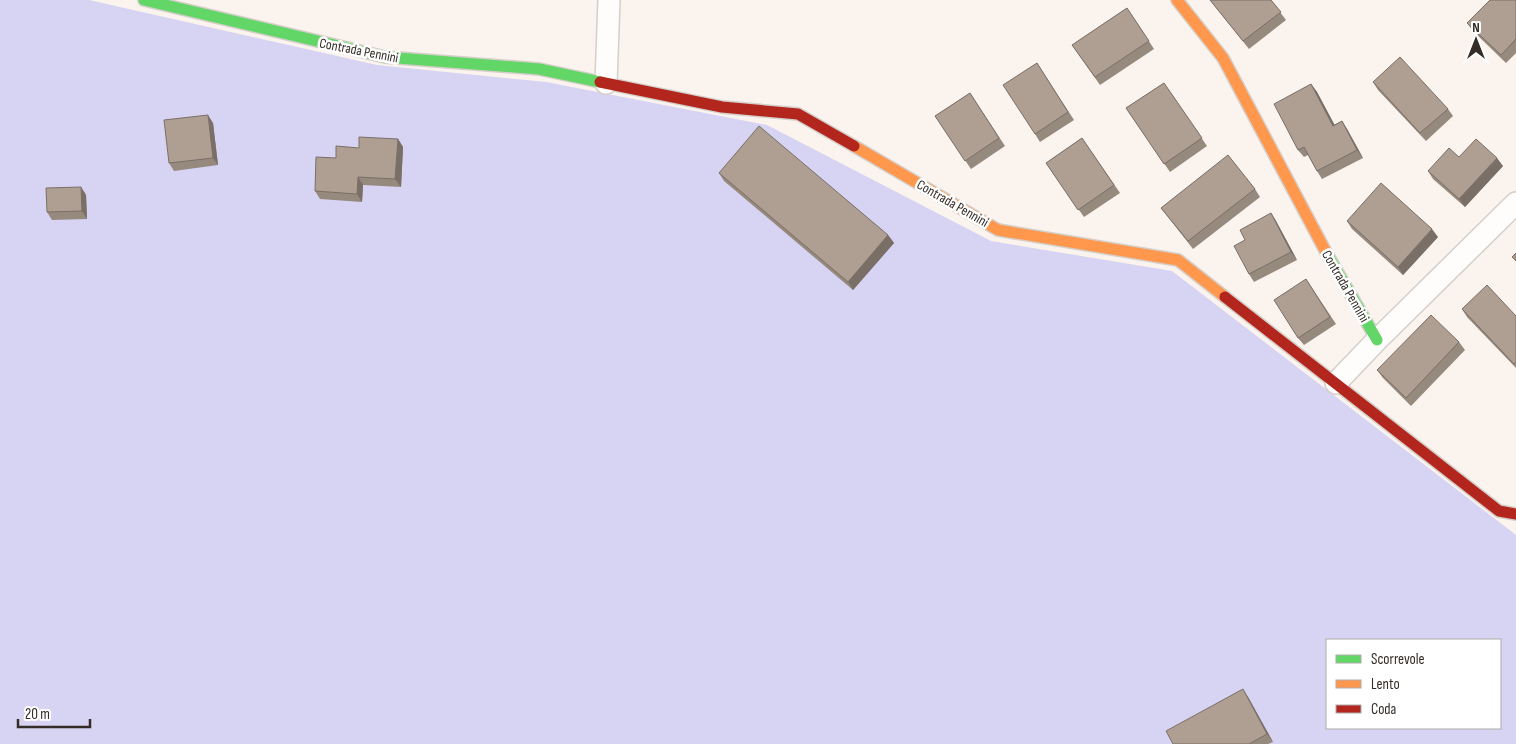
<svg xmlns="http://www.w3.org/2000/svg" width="1516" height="744" viewBox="0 0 1516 744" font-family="'Sofia Sans Condensed',sans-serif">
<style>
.forest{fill:#d7d3f2;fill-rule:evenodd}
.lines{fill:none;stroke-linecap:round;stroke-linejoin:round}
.street-casing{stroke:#d5cfca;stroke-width:24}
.fast-casing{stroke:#d5cfca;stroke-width:14}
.slow-casing{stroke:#d5cfca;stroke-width:14}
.jam-casing{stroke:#d5cfca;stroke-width:14}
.street{stroke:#fefdfc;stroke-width:21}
.fast{stroke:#63d668;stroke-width:11}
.slow{stroke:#ff974d;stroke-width:11}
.jam{stroke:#b3261e;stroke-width:11}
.wall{fill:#96897e}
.shaded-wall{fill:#7a6f67}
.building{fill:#af9f93;stroke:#7a6f67}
.labels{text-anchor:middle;stroke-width:5;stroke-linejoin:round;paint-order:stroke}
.street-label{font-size:14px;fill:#332c27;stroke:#fff}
</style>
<rect width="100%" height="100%" fill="#faf3ee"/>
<path class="forest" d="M 0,0 L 89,0 L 377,65 L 546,82 L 767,125 L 991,241 L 1172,271 L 1516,535 L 1516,744 L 0,744 ZM 1327,640 L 1500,640 L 1500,728 L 1327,728 Z"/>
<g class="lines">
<g class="street-casing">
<g id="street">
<polyline points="606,83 609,0"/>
<polyline points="1336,383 1377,340 1516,203"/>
</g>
</g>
<g class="fast-casing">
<g id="fast">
<polyline points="144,0 385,57 539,69 600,82"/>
<polyline points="1327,254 1377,340"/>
</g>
</g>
<g class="slow-casing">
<g id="slow">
<polyline points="1177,0 1223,58 1327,254"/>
<polyline points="854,146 998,230 1178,260 1225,297"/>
</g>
</g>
<g class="jam-casing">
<g id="jam">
<polyline points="600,82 722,107 798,114 854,146"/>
<polyline points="1225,297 1499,511 1516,514"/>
</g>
</g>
<use href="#street" class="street"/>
<use href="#fast" class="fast"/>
<use href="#slow" class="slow"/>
<use href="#jam" class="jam"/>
</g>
<g class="wall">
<polygon points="1210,0 1271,0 1286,20 1249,49"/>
<polygon points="1516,0 1516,53 1506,63 1473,31 1467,23"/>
<polygon points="1127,8 1154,49 1100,85 1072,45"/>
<polygon points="1037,63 1074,120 1040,142 1035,134"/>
<polygon points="1373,82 1448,109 1453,116 1426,141 1378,90"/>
<polygon points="1164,83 1207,146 1170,172 1126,108"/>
<polygon points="1311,84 1317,92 1334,125 1342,121 1347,129 1363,158 1322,179 1317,171 1308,155 1304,157 1298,150"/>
<polygon points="970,93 1005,146 971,169 935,116"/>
<polygon points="213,123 218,165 174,171 169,163"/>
<polygon points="1082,138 1120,193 1084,217 1046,163"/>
<polygon points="398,139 403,147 401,187 363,185 362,202 320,199 315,191 336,158 359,148"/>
<polygon points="1459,157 1503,166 1465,207 1433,179 1428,171"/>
<polygon points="719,173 888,235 894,243 853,290 724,181"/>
<polygon points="81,187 86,195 87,219 52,220 47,212"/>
<polygon points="1255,189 1260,197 1193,249 1161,208"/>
<polygon points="1271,213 1276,221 1297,260 1254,282 1249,274 1245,240"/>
<polygon points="1347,221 1438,237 1403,275 1352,229"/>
<polygon points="1306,279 1336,324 1304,345 1298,338"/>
<polygon points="1462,309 1516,316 1516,368 1467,317"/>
<polygon points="1459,342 1465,350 1411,406 1383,378 1377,370"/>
<polygon points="1248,697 1273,742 1268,744 1173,744"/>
</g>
<g class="shaded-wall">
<polygon points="1311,84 1317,92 1339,133 1333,126"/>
<polygon points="208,115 213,123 218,165 213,158"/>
<polygon points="1342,121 1347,129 1363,158 1357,150"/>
<polygon points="398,139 403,147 401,187 395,179"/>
<polygon points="1497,158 1503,166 1465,207 1459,199"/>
<polygon points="358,177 363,185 362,202 357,194"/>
<polygon points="81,187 86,195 87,219 82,211"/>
<polygon points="1271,213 1276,221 1297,260 1291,252"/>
<polygon points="1432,229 1438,237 1403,275 1398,267"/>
<polygon points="888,235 894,243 853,290 848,282"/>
<polygon points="1243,689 1248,697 1273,742 1267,734"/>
</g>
<g class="building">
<polygon points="1210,0 1271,0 1281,12 1243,41"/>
<polygon points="1490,0 1516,0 1516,39 1501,55 1467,23"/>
<polygon points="1127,8 1149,41 1095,77 1072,45"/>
<polygon points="1400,57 1448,109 1420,133 1373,82"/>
<polygon points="1037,63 1068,112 1035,134 1003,85"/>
<polygon points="1164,83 1202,138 1164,164 1126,108"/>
<polygon points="1311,84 1333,126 1342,121 1357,150 1317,171 1304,147 1298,150 1274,104"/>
<polygon points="970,93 999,138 965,161 935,116"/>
<polygon points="208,115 213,158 169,163 164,120"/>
<polygon points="759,126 888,235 848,282 719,173"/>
<polygon points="359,137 398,139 395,179 358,177 357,194 315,191 316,157 336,158 336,146 359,148"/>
<polygon points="1082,138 1114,185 1078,210 1046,163"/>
<polygon points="1476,139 1497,158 1459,199 1428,171 1449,148 1459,157"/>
<polygon points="1228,155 1255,189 1188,241 1161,208"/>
<polygon points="1381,183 1432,229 1398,267 1347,221"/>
<polygon points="81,187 82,211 47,212 46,188"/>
<polygon points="1271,213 1291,252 1249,274 1234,246 1245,240 1240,230"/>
<polygon points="1516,253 1516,261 1512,257"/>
<polygon points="1306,279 1330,317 1298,338 1274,300"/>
<polygon points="1487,285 1516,316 1516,362 1514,364 1462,309"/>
<polygon points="1431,315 1459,342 1406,398 1377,370"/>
<polygon points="1243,689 1267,734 1249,744 1173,744 1166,731"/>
</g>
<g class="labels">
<g class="street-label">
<text transform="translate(359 50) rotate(11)" y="5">Contrada Pennini</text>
<text transform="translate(953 203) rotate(30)" y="5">Contrada Pennini</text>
<text transform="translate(1346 286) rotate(60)" y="5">Contrada Pennini</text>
</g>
</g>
<rect x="1326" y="639" width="175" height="90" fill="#ffffff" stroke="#adaba9"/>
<rect x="1336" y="655" width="25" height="8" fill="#63d668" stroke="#adaba9"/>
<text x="1371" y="664" font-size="15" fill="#332c27">Scorrevole</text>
<rect x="1336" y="680" width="25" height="8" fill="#ff974d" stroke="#adaba9"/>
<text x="1371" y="689" font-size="15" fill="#332c27">Lento</text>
<rect x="1336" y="705" width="25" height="8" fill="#b3261e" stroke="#adaba9"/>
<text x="1371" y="714" font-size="15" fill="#332c27">Coda</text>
<g transform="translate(1476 40)" stroke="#ffffff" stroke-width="4" paint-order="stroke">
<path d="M0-4L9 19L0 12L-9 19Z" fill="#332c27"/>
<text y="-8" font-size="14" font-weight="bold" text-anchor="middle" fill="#332c27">N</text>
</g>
<path d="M18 719v8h72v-8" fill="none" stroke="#332c27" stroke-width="2.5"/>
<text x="25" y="719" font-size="15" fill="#332c27" stroke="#ffffff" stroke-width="4" paint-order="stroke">20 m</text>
</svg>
